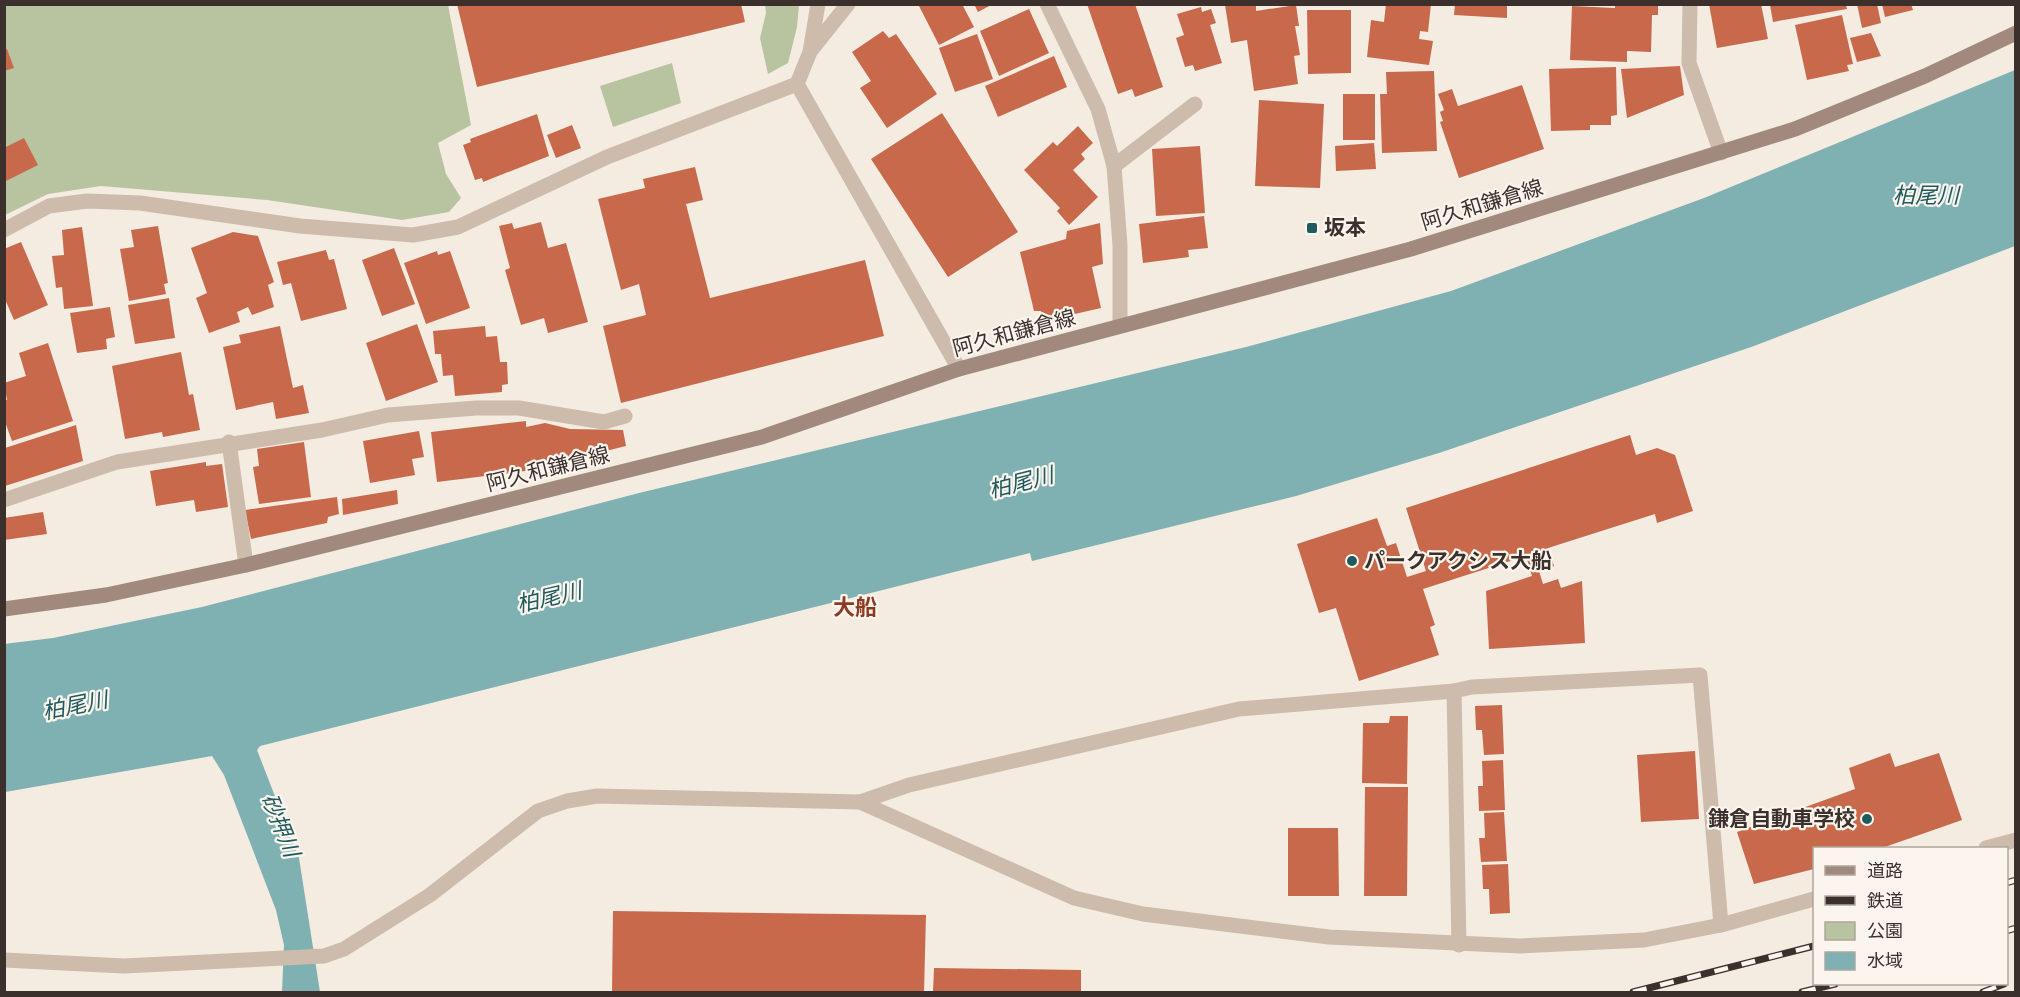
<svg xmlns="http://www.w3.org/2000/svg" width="2020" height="997" viewBox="0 0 2020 997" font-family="'Nunito Sans','Noto Sans JP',sans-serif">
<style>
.green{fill:#b8c4a0}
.water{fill:#7fb0b2}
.building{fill:#c8694b}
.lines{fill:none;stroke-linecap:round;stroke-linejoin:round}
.service{stroke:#cdbbac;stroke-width:15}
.minor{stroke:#cdbbac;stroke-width:15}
.secondary{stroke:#a18a7d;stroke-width:15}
.rail-casing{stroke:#3b302b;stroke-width:7}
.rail{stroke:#fbf5ee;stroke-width:4.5;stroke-dasharray:14;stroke-linecap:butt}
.poi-dot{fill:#1f5a5e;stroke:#fbf5ee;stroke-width:2}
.labels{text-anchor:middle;stroke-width:4.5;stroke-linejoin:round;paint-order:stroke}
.street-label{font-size:21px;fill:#3b302b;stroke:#fbf5ee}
.poi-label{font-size:21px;font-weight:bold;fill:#3b302b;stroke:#fbf5ee;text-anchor:start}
.water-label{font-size:22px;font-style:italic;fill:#1f5a5e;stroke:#fbf5ee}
.neighbourhood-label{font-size:22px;font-weight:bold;fill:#8c3b22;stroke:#fbf5ee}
</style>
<rect width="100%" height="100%" fill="#f4ebe1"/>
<g class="green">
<polygon points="5,5 448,5 471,125 438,143 446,174 461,198 449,212 402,220 267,200 101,186 48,194 5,215"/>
<polygon points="765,5 799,5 797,27 788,63 768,74 760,38 766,13"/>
<polygon points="672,63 681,103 613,127 600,86"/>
</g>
<polygon class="water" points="2015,70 2015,246 1754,346 1439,453 1296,496 1032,561 1030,553 260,746 257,750 299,858 320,992 282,992 284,945 276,910 224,775 212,756 5,792 4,644 53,638 202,607 639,493 1246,347 1451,291 1704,198"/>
<g class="building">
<polygon points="457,4 741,4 745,22 477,87"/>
<polygon points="918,4 962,4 974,27 939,45"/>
<polygon points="974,4 993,4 978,12"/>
<polygon points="1087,4 1135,4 1163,87 1135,97 1132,89 1118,94"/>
<polygon points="1256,4 1256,11 1296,5 1299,26 1295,26 1300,55 1294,56 1298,84 1254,91 1247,40 1231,43 1225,5"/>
<polygon points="1386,4 1431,4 1428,32 1420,31 1419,39 1433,41 1429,65 1367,57 1371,20 1384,22"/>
<polygon points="1455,4 1507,4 1507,18 1454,15"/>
<polygon points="1615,4 1658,4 1658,15 1652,15 1651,52 1627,51 1627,62 1570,60 1572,6 1615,8"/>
<polygon points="1709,4 1761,4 1768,39 1717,48"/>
<polygon points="1857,4 1877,4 1881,23 1862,28"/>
<polygon points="1882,4 1911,4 1913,10 1885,17"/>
<polygon points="1770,5 1846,5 1847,9 1773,22"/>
<polygon points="1201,7 1202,12 1211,9 1216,23 1210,25 1222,63 1195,71 1193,65 1185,67 1176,38 1184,35 1177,14"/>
<polygon points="1029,9 1049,53 999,76 980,31"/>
<polygon points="1307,10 1351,10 1351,73 1308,74"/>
<polygon points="1842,15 1853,64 1847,65 1849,71 1807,80 1795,25"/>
<polygon points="883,31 889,38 896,34 937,94 887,128 860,88 871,81 852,52"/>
<polygon points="1871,33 1881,56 1857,62 1850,38"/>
<polygon points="977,34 993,79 955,92 939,48"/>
<polygon points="7,49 14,68 4,71 4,50"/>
<polygon points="1054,56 1067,87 998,117 985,86"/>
<polygon points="1680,66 1684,95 1627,118 1621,69"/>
<polygon points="1616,67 1617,115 1611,116 1611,125 1590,125 1590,130 1551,131 1549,69"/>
<polygon points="1434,71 1437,151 1382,153 1380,94 1387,94 1386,72"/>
<polygon points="1522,85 1544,149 1459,178 1440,122 1443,121 1440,112 1444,110 1438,94 1452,89 1458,106"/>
<rect x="1343" y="94" width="32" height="46"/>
<polygon points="1259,100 1324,104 1320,188 1255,186"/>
<polygon points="942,113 1018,232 948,277 871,159"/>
<polygon points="537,114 549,156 483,182 482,178 475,180 463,145 471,142 470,139"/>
<polygon points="572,125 581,148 556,158 547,135"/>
<polygon points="1078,126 1093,143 1081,154 1085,159 1073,170 1098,197 1069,225 1057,211 1060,208 1024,170 1053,142 1057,146"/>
<polygon points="24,138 38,165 4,182 4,148"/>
<polygon points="1374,143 1376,169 1336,171 1335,146"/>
<polygon points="1200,146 1205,213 1156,216 1152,149"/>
<polygon points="695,167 703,200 686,204 710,298 865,260 884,336 621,403 603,326 646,315 639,284 621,290 598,199 645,188 643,179"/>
<polygon points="1204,216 1208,248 1188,250 1189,257 1143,263 1139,224"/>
<polygon points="541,222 548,248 566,243 588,322 548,333 544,318 521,325 505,270 510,268 499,226 512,223 514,229"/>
<polygon points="1100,223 1103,264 1092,267 1101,308 1044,321 1041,311 1034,311 1020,252 1066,239 1067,231"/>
<polygon points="158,226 168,283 164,284 166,294 129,301 120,249 134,247 131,230"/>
<polygon points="82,227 93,306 64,309 62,287 56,288 52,256 64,255 62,230"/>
<polygon points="233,232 258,236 274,282 268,285 274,307 252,315 248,307 237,312 240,322 209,333 196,298 207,293 191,248"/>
<polygon points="21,242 48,305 14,320 4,297 4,249"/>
<polygon points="394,248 415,304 382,316 362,260"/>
<polygon points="326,250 329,260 334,259 347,309 301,321 291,283 283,285 277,262"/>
<polygon points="437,251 438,255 450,251 470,308 426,324 404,263"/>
<polygon points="169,298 175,338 135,344 128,305"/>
<polygon points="110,307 115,337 106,339 107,349 77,353 70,313"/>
<polygon points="417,324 438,382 386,401 366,343"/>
<polygon points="280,326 293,388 303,385 309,413 276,419 273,402 236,410 223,347 241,343 239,335"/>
<polygon points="485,326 486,337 497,336 500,362 507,362 508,384 502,385 502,392 455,396 453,375 443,376 441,354 435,354 433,331"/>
<polygon points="48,343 73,421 12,441 4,419 4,400 7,400 4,383 26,376 19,353"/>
<polygon points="181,352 189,395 193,394 200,430 163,437 162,432 125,439 112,366"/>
<polygon points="526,421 526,427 545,423 570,429 623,430 626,446 525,471 437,482 431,432"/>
<polygon points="76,425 83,461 5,486 5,448"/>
<polygon points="419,431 424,457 412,459 415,475 370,483 363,441"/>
<polygon points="1630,435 1636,455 1657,448 1675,455 1693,511 1657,523 1655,514 1548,548 1554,566 1539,571 1543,584 1558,579 1561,588 1582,581 1585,643 1489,649 1486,591 1532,576 1526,556 1423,589 1435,625 1430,627 1439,655 1359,681 1336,608 1319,613 1297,544 1377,518 1387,546 1396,543 1407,577 1426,571 1406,508"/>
<polygon points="304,442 311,497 259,504 253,467 259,466 257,449"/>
<polygon points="206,462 206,466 222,464 228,507 196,512 194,500 156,506 150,471"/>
<polygon points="397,490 398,504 343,515 342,499"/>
<polygon points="337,497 339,514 328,517 327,523 251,539 245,510"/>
<polygon points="43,512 47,534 4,540 4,518"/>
<polygon points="1502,705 1504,754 1484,755 1482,730 1476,730 1475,706"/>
<polygon points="1390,716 1408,716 1407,784 1362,783 1363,723 1389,723"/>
<polygon points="1695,751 1699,819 1641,822 1637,755"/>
<polygon points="1890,753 1895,767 1939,753 1962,820 1882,848 1814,848 1814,869 1754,884 1737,832 1855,789 1849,768"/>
<polygon points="1503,760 1505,810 1479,811 1478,786 1483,786 1482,761"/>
<polygon points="1365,787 1408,787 1407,896 1364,896"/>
<polygon points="1504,812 1507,861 1481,862 1479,838 1485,838 1484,813"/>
<polygon points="1288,828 1338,828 1339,896 1288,896"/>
<polygon points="1508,864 1510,913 1490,914 1489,889 1483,889 1482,865"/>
<polygon points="613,911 926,915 924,992 612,992"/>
<polygon points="934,968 1081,970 1081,992 933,992"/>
</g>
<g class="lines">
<g class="service">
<polyline points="1690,4 1689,63 1721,153"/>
<polyline points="1114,166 1195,104"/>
<polyline points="229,442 246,565"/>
<polyline points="4,500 117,462 322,430 388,415 476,408 519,408 604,422 625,416"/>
<polyline points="1454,691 1472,687 1700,675 1721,925"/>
</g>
<g class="minor">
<polyline points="1047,4 1098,109 1114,166 1120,245 1120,326"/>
<polyline points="812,49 848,4"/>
<polyline points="797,84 959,369"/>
<polyline points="4,230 49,206 87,201 140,203 300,226 413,235 458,227 607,157 797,84 810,52 818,4"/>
<polyline points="860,802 909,785 1239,709 1454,691 1459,945"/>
<polyline points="1986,848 2016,840"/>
<polyline points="4,960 124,966 324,956 344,949 430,895 538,811 567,801 597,796 860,802 1074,898 1143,914 1329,937 1520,946 1644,940 1721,925 1814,899"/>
</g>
<polyline class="secondary" points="4,609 106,595 246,565 762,437 959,369 1411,249 1795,129 1925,76 2016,33"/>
<g class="rail-casing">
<g id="rail">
<polyline points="2006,883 2016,880"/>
<polyline points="2006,931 2016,928"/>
<polyline points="1633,992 1814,946"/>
<polyline points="1802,992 1835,984"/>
<polyline points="1983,992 2004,984"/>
</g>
</g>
<use href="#rail" class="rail"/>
</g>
<g class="poi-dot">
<rect x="1306" y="222" width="12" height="12" rx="3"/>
<circle cx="1352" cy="561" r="6"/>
<circle cx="1867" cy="819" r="6"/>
</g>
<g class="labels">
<g class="street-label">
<text transform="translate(1482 205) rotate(-17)" y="7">阿久和鎌倉線</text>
<text transform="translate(1014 333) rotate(-15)" y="7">阿久和鎌倉線</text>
<text transform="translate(548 469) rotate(-14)" y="7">阿久和鎌倉線</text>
</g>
<g class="poi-label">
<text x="1324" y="235">坂本</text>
<text x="1364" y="568">パークアクシス大船</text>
<text x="1855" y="826" text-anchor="end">鎌倉自動車学校</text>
</g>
<g class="water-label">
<text x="1926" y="203">柏尾川</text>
<text transform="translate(1021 482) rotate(-14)" y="8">柏尾川</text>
<text transform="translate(549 597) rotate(-13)" y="8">柏尾川</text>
<text transform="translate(75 705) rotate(-11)" y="8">柏尾川</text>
<text transform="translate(281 825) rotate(68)" y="8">砂押川</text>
</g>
<g class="neighbourhood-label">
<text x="855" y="615">大船</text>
</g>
</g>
<rect width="2020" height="997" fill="none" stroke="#3b302b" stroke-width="12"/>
<rect x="1813" y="847" width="195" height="138" fill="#fbf5ee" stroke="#aea6a0" stroke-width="1.5"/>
<rect x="1825" y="866" width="30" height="9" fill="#a18a7d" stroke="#aea6a0" stroke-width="1.5"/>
<text x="1867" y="877" font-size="18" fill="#3b302b">道路</text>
<rect x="1825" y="896" width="30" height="9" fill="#3b302b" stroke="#aea6a0" stroke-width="1.5"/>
<text x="1867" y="907" font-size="18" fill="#3b302b">鉄道</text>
<rect x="1825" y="922" width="30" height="18" fill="#b8c4a0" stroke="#aea6a0" stroke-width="1.5"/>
<text x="1867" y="937" font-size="18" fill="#3b302b">公園</text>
<rect x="1825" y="952" width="30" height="18" fill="#7fb0b2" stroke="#aea6a0" stroke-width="1.5"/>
<text x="1867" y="967" font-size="18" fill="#3b302b">水域</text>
</svg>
